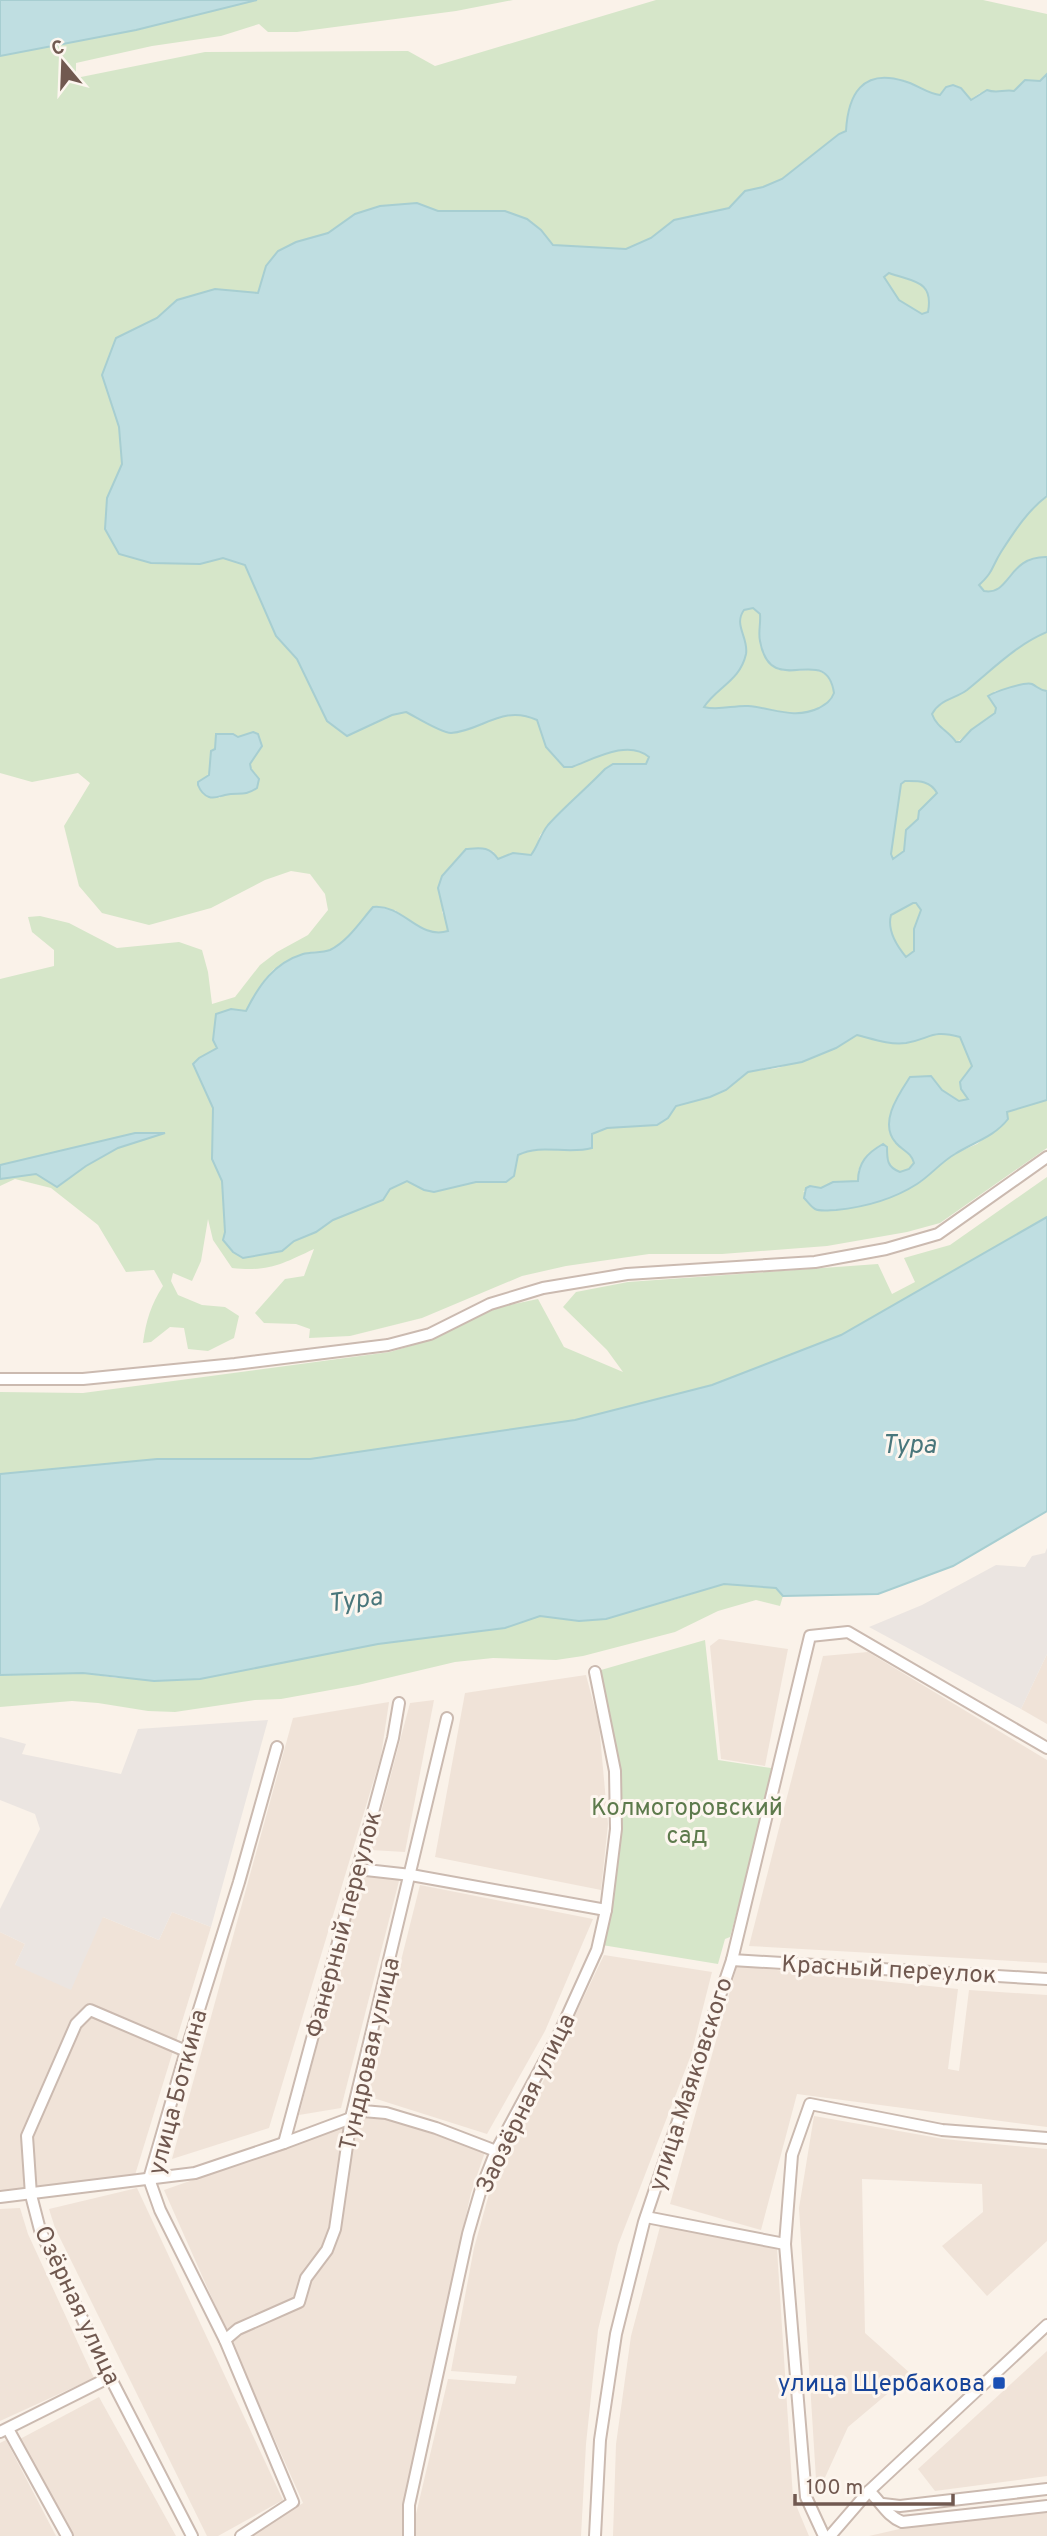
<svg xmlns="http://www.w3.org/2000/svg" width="1047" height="2536" viewBox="0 0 1047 2536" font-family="Overpass,sans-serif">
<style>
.residential{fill:#f0e3d8}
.industrial{fill:#ebe5e1}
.green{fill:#d6e6c9;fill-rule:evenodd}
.water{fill:#bfdee1;stroke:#a7ced1;stroke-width:2;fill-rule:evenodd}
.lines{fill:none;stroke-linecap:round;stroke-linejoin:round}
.minor-casing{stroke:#cbbab0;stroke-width:14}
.minor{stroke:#fff;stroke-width:10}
.transit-dot{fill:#1a4fb4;stroke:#fdf6ef;stroke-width:2.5}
.labels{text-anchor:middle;stroke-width:6;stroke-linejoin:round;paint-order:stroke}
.park-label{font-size:24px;fill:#5d7a4c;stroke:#fdf6ef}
.street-label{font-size:24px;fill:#715950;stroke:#fdf6ef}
.transit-label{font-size:24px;fill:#164399;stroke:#fdf6ef;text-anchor:end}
.water-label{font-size:26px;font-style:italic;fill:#49767b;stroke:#fdf6ef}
</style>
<rect width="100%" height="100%" fill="#faf2e9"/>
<g class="residential">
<polygon points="719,1639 788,1649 765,1766 721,1759 710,1646"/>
<polygon points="868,1652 1047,1760 1047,1963 749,1946 823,1656"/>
<polygon points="1047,1654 1047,1724 1021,1709"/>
<polygon points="586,1675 599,1724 608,1824 601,1890 435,1857 465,1693"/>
<polygon points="434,1700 405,1852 371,1850 410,1703"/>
<polygon points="389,1702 381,1756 269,2128 172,2159 293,1718"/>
<polygon points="361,1874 400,1877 341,2108 299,2115"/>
<polygon points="420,1885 593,1919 545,2031 487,2134 367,2096"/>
<polygon points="172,1912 211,1927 135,2175 39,2192 0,2194 0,1932 25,1944 15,1965 103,1917 159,1940"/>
<polygon points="604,1955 712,1972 691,2055 618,2245 598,2330 586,2444 581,2536 416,2536 416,2514 448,2379 515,2384 517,2376 451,2371 474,2248 489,2194"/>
<polygon points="737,1966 958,1989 948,2069 959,2071 969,1990 1047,1995 1047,2127 797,2094 761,2230 670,2204"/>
<polygon points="368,2112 485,2152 471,2193 459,2247 405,2505 402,2536 251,2536 303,2503 164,2190 276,2151"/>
<polygon points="814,2116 944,2139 1047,2149 1047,2241 987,2296 942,2246 983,2212 982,2184 862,2179 865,2333 911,2374 848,2427 817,2495 799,2208"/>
<polygon points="137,2188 283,2500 218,2536 207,2536 55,2228 49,2209"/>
<polygon points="20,2208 28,2234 94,2378 0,2421 0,2209"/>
<polygon points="661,2223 777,2249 793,2498 809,2536 613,2536 616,2444 631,2336"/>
<polygon points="1047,2351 1047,2476 935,2491 918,2469"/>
<polygon points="99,2397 176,2536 73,2536 54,2503 20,2439"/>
<polygon points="6,2440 56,2536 0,2536 0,2443"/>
<polygon points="1047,2511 1047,2536 869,2536 917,2525"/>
</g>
<g class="industrial">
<polygon points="1047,1548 1047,1654 1021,1709 869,1627 922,1605 996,1565 1025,1567 1032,1556 1045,1553"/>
<polygon points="268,1720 211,1927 172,1912 159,1940 103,1917 71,1990 15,1965 25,1944 0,1932 0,1909 40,1829 35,1814 0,1800 0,1737 26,1744 22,1754 121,1774 138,1729"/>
</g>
<g class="green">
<path d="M 257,0 L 513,0 L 456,11 L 297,32 L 268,32 L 259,24 L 221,36 L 152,46 L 76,63 L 76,78 L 205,52 L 408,51 L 435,66 L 656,0 L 983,0 L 1047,14 L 1047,74 C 1043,82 1039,81 1031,80 L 1014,91 L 980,93 L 970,100 L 961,88 L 953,85 L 940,95 C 928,94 916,84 904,81 C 862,68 848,95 846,131 L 839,134 L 782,179 L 763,187 L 745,191 L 729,208 L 674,220 L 651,238 L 626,249 L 559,247 L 553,245 L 541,230 L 463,212 L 438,211 L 417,203 L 355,214 L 328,233 L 296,242 L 258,293 L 215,289 L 177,300 L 102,375 L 119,427 L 122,464 L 107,498 L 177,563 L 200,564 L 223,558 L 245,565 L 276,636 L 297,659 L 327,721 L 347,736 L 392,715 L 406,712 C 416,717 441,733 451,733 C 483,731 501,704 537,720 L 546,747 L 572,767 C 594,759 627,739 649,757 L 646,764 L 629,765 L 620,763 L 605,769 L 550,823 L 540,835 L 536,848 L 531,855 L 513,853 L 498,859 L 493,851 L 442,912 L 448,924 L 448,931 C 427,937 411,922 395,910 L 328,951 L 310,952 L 274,969 L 265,979 L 246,1011 L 231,1009 L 217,1048 L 199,1058 L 201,1083 L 213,1108 L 212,1159 L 223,1181 L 225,1232 L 223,1240 L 243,1258 L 282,1251 L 294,1241 L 316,1232 L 333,1220 L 382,1200 L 390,1189 L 407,1181 L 424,1190 L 434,1192 L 476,1182 L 506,1182 L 518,1155 L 530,1149 L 562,1150 L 592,1141 L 592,1134 C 597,1132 602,1129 608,1128 C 637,1121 656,1137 676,1106 L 710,1097 L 726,1090 L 748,1072 L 778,1068 L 836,1048 L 857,1035 C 873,1039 889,1045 906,1043 C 931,1039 931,1029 960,1037 L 973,1066 L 965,1074 L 961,1089 L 968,1100 L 960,1101 L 942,1090 L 931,1076 L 894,1142 L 912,1155 L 915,1162 L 909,1169 L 900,1172 C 887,1167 887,1160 887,1148 L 858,1170 L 858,1181 L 833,1182 L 821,1188 L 810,1186 L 803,1192 L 921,1182 L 935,1167 L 956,1153 L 977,1144 L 1008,1119 L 1006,1112 L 1047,1100 L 1047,1148 L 940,1223 L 907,1232 L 827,1246 L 722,1254 L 649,1254 L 566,1266 L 522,1276 L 422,1318 L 350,1336 L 309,1338 L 310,1329 L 296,1324 L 264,1323 L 255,1313 L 285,1279 L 304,1276 L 314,1249 C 282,1264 269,1272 232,1268 L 213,1240 L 208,1219 L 201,1261 L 192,1281 L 173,1273 L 171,1281 L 178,1295 L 202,1305 L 225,1307 L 239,1316 L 234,1338 L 208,1351 L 188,1349 L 184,1328 L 170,1327 L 151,1342 L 143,1343 C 146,1321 151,1304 163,1286 L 154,1270 L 126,1272 L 98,1225 L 51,1188 L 15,1179 L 0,1186 L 0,1179 L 36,1174 L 58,1187 L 86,1166 L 118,1148 L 162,1134 L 135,1133 L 0,1165 L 0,979 L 54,966 L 54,950 L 32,932 L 28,917 L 40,916 L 69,923 L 117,948 L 179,942 L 202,950 L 208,972 L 212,1004 L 235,997 L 260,965 L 277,952 L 308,935 L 328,910 L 325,894 L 310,874 L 291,871 L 265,880 L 211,908 L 149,925 L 102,913 L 79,886 L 64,826 L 90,783 L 78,773 L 32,782 L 0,773 L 0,56 L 136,30 ZM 253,732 L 258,734 L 260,750 C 253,756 249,760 251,769 L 256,774 L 219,798 L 206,778 L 210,771 L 210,752 L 215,749 L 215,740 L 219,733 L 238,737 Z"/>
<path d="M 889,273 C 913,282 934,280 928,312 L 922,315 L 899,300 L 884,277 Z"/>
<path d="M 1047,496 L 1047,557 C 1036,557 1023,562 1015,570 C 1001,581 1005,595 983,591 L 979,584 C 994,572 992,567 1001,552 C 1014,533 1028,510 1047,496 Z"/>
<path d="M 753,608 L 760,614 C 761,626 758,639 763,652 C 779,695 826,644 834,694 C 831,701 826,704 818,708 C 793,719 774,708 748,706 C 733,705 719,711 704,707 C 718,689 740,678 746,654 C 749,638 733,625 744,610 Z"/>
<path d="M 1047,632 L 1047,691 L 1039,690 L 1031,683 C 1018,684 1008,690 995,691 L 989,699 L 996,708 L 995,713 C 991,718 961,740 956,742 C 949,731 937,728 932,714 C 940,699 955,699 967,690 C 993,669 1016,645 1047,632 Z"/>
<path d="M 905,781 C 918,781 930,780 937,793 L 919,811 L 918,819 C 904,832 908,835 905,851 L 893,859 L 891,854 L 901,784 Z"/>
<path d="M 913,903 L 916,903 L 921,910 L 914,929 L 914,952 L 906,957 C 896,945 887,931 891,915 Z"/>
<polygon points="1047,1177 1047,1217 841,1335 712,1385 575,1420 310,1459 157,1459 0,1474 0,1392 83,1393 390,1352 433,1339 495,1308 538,1299 564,1347 623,1372 607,1350 563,1307 576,1292 628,1282 878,1264 892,1294 915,1282 904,1258 950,1245"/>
<polygon points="724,1584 776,1588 783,1596 780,1606 756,1600 718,1611 675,1632 583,1656 556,1660 493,1658 455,1662 358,1685 281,1699 255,1700 175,1712 148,1711 98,1703 72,1701 0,1707 0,1675 83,1673 117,1678 200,1679 378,1644 505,1628 540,1616 579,1621 673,1600"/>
<polygon points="705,1640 718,1760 771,1768 773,1779 730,1937 725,1939 718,1964 602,1945 619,1770 601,1670"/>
</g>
<g class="water">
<polygon points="0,0 257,0 136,30 0,56"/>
<path d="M 1047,74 L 1047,496 C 1028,510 1014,532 1001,552 C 991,568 994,571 979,585 L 984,591 C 1011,596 1007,556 1047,557 L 1047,632 C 1016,645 993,669 967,690 C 955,699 940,699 932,714 C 937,728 949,731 956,742 L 960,742 L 971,730 L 995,713 L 996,708 L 988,696 C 994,692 1026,681 1032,684 C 1038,687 1039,690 1047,691 L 1047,1100 L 1007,1112 L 1008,1119 C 994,1137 974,1142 955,1154 C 941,1162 931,1175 917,1184 C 892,1200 866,1207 836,1210 C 830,1210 821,1212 815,1209 C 811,1207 807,1201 804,1198 L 806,1188 L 810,1186 L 821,1188 L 833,1182 L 858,1181 C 858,1163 867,1153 883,1144 L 887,1147 C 887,1160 887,1167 900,1172 L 909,1169 L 914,1163 C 911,1152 903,1151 896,1143 C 878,1123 899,1094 910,1077 L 931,1076 L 942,1090 L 959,1101 L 968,1099 L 961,1089 L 960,1082 L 972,1066 L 960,1037 C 931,1029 931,1039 906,1043 C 889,1045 873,1039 857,1035 L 836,1048 L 802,1062 L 748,1072 L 726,1090 L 710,1097 L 676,1106 L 668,1118 L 657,1125 L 607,1128 L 592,1134 L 592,1148 C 566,1155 542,1143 518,1155 L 514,1176 L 506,1182 L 476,1182 L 434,1192 L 424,1190 L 407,1181 L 390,1189 L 383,1200 L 333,1220 L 316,1232 L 294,1241 L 282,1251 L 243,1258 L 233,1252 L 223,1240 L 225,1232 L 222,1181 L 212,1159 L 213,1108 L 193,1064 L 199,1058 L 217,1048 L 213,1040 L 216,1014 L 231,1009 L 246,1011 C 259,985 274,963 303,954 C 311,952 322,953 330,950 C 348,941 360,922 373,907 C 404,904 418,940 448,931 L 438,888 L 442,876 L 466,849 C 481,848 489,846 498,859 L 513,853 L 531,855 C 538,846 540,835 548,825 C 564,807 587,788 605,769 L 613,764 L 646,764 L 649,757 C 628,739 594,759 572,767 L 564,767 L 546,747 L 537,720 C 502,704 482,731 451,733 C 441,733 416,717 406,712 L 392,715 L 347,736 L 327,721 L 297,659 L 276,636 L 245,565 L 223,558 L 200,564 L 151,563 L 119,554 L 105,529 L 107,498 L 122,464 L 119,427 L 102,375 L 116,338 L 157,318 L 177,300 L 215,289 L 258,293 L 266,266 L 278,251 L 296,242 L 328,233 L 355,214 L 380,206 L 417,203 L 438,211 L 505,211 L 527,219 L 541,230 L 553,245 L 626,249 L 651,238 L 674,220 L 729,208 L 745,191 L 763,187 L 782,179 L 839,134 L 846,131 C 848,95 862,68 904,81 C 916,84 928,94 940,95 L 946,87 L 953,85 L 961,88 L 971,100 L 987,90 C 997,94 1004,89 1014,91 L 1025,80 L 1040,81 ZM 889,273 C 913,282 934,280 928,312 L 922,314 L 899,300 L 884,277 ZM 753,608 L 760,614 C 761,623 758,632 760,641 C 771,702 826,640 834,693 C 831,701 826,704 819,708 C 794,720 773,708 748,706 C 734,705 719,711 704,707 C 717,687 740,681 746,654 C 749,638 733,625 744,610 ZM 905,781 C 918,781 930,780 937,793 L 919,811 L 918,819 L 906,830 L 904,851 L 893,859 L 891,854 L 901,784 ZM 913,903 L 916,903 L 921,910 L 914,929 L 914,951 L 906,957 C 896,945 887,930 891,915 Z"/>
<path d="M 253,732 L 258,734 L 262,746 L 250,764 L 251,769 L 259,779 L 257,788 C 244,797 239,792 225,795 C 220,796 215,799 209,797 C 203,795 200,790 198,785 L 198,782 L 209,775 L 211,751 L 215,749 L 216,734 L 233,734 L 238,737 Z"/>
<polygon points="135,1133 165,1133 118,1148 86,1166 57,1187 36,1174 0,1179 0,1165"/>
<polygon points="1047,1217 1047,1511 953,1566 878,1594 783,1596 776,1588 724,1584 606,1619 579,1621 540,1616 505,1628 378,1644 200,1679 154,1681 83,1673 0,1675 0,1474 157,1459 310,1459 575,1420 712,1385 841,1335"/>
</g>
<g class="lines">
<g class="minor-casing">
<g id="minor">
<polyline points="0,1379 83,1379 235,1364 388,1345 430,1334 490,1304 543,1288 627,1274 815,1262 886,1249 938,1234 1047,1157"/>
<polyline points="357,1869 411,1875 606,1910"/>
<polyline points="732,1960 1047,1979"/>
<polyline points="186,2051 90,2010 76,2024 27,2136 31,2195 40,2230 110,2377 192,2536"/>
<polyline points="284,2143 393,1738 399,1703"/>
<polyline points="0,2197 195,2173 284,2143 351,2118 363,2111 386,2113 436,2128 496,2151"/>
<polyline points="646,2217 785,2244"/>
<polyline points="225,2340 238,2329 299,2302 306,2278 327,2250 335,2229 351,2118 447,1718"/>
<polyline points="8,2429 67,2536"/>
<polyline points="0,2432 110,2377"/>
<path d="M 869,2491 C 881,2502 887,2516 902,2522 L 1047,2506"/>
<polyline points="883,2504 900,2506 1047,2489"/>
<polyline points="241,2536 293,2502 225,2340 160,2210 149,2179 186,2051 239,1882 277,1747"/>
<polyline points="409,2536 409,2505 468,2234 481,2189 496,2151 558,2036 597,1950 606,1910 616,1829 615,1771 595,1672"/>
<polyline points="595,2536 600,2440 616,2334 644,2222 732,1960 810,1636 848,1632 1047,1748"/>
<polyline points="824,2536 806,2497 785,2244 792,2155 810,2104 942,2130 1047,2138"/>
<polyline points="830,2536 869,2491 1047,2325"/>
</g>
</g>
<use href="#minor" class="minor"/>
</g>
<rect class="transit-dot" x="992" y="2376" width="14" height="14" rx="3.5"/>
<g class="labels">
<g class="park-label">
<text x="687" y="1815">Колмогоровский<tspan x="687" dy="28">сад</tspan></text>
</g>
<g class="street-label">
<text transform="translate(343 1924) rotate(-75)" y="8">Фанерный переулок</text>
<text transform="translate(889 1969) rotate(3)" y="8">Красный переулок</text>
<text transform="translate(369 2054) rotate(-77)" y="8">Тундровая улица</text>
<text transform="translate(690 2084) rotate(-72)" y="8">улица Маяковского</text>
<text transform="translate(177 2092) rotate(-75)" y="8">улица Боткина</text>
<text transform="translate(525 2103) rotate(-64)" y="8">Заозёрная улица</text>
<text transform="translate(78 2305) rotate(65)" y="8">Озёрная улица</text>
</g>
<g class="transit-label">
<text x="985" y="2391">улица Щербакова</text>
</g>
<g class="water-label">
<text x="909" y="1453">Тура</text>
<text transform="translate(355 1599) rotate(-8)" y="9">Тура</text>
</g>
</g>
<g transform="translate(63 63) rotate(341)" stroke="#fdf6ef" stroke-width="5" paint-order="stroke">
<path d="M0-5L12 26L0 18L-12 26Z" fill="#715950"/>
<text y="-10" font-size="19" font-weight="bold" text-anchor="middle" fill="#715950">С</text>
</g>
<path d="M795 2494v10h158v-10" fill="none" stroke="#715950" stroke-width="3.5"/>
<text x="806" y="2494" font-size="21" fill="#715950" stroke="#fdf6ef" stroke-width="5" paint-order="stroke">100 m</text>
</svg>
